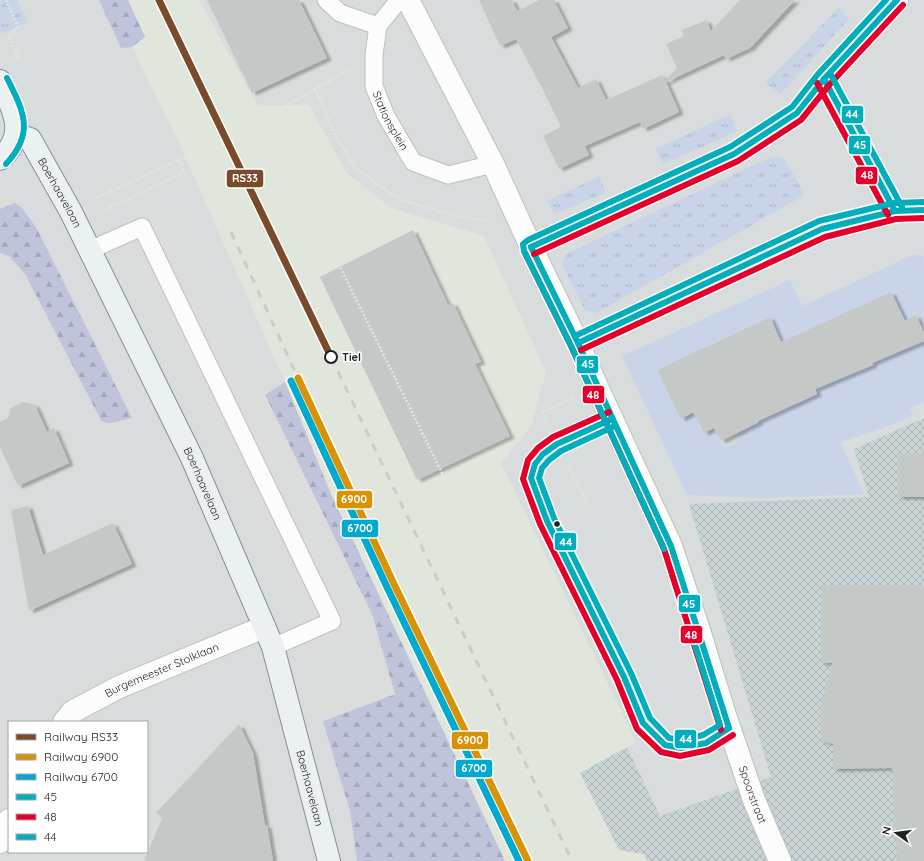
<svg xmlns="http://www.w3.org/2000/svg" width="924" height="861" viewBox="0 0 924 861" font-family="Quicksand,sans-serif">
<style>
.residential{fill:#d9dcdc;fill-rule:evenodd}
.railway{fill:#e1e6dd}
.construction{fill:url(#construction-cross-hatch)}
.grass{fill:url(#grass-tufts)}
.forest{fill:url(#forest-firs)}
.garden{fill:#c9d4e9;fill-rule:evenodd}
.parking{fill:#dbdddd}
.building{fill:#c4c8c7;filter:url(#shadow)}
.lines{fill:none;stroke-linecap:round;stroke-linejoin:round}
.lane-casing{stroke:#bdbfbf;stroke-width:19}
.street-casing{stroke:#bdbfbf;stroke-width:24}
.secondary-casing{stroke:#819197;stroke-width:24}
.path{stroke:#daeadf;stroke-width:2.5;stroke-dasharray:2 2;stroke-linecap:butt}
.lane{stroke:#fcfcfc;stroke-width:17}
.street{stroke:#fcfcfc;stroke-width:22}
.secondary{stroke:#ebf1f3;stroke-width:22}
.rail{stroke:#cacbcb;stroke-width:3;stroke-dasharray:8 8;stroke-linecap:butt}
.bus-1-casing{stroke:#fff;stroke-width:9}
.bus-2-casing{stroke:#fff;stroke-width:9}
.bus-3-casing{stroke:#fff;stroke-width:9}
.bus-1{stroke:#03aebc;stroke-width:6}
.bus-2{stroke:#e4002b;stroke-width:6}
.bus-3{stroke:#03aebc;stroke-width:6}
.rail-1-casing{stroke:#fff;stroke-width:10}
.rail-2-casing{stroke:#fff;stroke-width:10}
.rail-3-casing{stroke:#fff;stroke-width:10}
.rail-1{stroke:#7a4b2a;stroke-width:7}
.rail-2{stroke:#d79205;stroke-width:7}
.rail-3{stroke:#00a9ce;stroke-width:7}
.stop-dot{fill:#fff;stroke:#1f1f1f;stroke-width:2}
.bus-dot{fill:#1f1f1f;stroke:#fff;stroke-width:1.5}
.labels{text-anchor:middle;stroke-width:3.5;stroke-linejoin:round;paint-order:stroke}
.street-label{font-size:11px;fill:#1f1f1f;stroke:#fff}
.stop-label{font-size:11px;font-weight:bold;fill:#1f1f1f;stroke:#fff;text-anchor:start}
.line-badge{stroke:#fff;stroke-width:1.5}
.badge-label{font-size:11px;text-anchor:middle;font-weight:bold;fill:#fff}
</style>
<defs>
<pattern id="construction-cross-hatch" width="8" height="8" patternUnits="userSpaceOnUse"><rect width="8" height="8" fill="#cad4d6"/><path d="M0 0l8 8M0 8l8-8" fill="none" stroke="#adb6b7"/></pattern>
<pattern id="grass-tufts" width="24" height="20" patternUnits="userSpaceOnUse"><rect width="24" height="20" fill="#c9d4e9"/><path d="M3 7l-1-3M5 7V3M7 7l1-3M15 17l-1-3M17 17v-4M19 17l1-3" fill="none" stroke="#acb6c7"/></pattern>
<pattern id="forest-firs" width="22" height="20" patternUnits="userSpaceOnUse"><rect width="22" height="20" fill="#bfc4db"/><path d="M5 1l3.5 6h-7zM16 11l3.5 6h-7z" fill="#a4a8bc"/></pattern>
<filter id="shadow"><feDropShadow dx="4.5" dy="2.5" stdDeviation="1" flood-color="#0004"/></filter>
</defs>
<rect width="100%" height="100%" fill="#e8eded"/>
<path class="residential" d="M 0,0 L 924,0 L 924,861 L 0,861 ZM 9,722 L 147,722 L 147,852 L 9,852 Z"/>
<polygon class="railway" points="128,0 199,0 258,106 309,105 346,172 391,208 484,236 546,372 531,426 501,463 636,742 580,774 644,854 647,861 505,861 331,494 285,382 180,145 132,47 145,37"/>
<polygon class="construction" points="924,418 924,861 647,861 644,854 619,850 580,773 627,747 660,816 771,777 689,504 869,497 854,449"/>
<g class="grass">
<polygon points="0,0 17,0 28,22 2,34 0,31"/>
<polygon points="839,8 849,19 781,94 765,83"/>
<polygon points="731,114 736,132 663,164 656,149"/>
<polygon points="773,156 784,159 803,191 803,196 596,313 585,310 562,264 564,257 568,253"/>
<polygon points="600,176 605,193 555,214 547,201"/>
</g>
<g class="forest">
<polygon points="99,0 128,0 145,37 132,47 121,48"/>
<polygon points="15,203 22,208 36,227 132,418 110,423 102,422 25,274 9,256 0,253 0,209"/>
<polygon points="285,382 331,494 505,861 357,861 350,811 323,721 395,694 265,395"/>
</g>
<path class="garden" d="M 913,255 L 923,255 L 924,262 L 924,324 L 921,326 L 916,315 L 905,321 L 891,292 L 809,330 L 810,364 L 821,387 L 844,377 L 838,366 L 924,341 L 924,402 L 910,408 L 913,416 L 886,427 L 840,442 L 864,494 L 767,498 L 687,495 L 622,356 L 790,280 L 802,306 ZM 770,317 L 721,374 L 708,345 ZM 686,356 L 713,410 L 731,420 L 740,439 L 724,448 L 714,428 L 703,433 L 696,418 L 699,416 L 696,411 L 681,418 L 657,370 ZM 803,363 L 817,394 L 798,403 Z"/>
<polygon class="parking" points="174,208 372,614 395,694 323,721 298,648 257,546 110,240"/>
<g class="building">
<polygon points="207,0 299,0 327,58 252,93"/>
<polygon points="479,0 512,0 517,11 539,0 554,0 568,28 551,37 578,88 596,79 606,100 662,75 665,81 677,68 666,44 684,36 682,30 706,20 711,31 740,0 795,0 750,48 726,59 724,55 666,82 679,112 643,129 640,122 585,146 589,155 559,169 543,136 561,127 544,92 516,39 500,46"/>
<polygon points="413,230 448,305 453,303 481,362 475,364 510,436 417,480 320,277"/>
<polygon points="891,292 905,321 916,315 924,333 924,341 872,363 873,365 815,389 817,394 758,421 759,422 721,441 714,428 704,433 693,412 681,419 657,370 770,317 781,342"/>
<polygon points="23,402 35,405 47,432 54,428 69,463 18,486 0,447 0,422 8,418 11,408"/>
<polygon points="899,453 924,453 924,497 898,497"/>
<polygon points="28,506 43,555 113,523 132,564 29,611 11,510"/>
<polygon points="822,586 924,587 924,861 897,861 892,768 833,769 833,744 821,741 820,710 832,663 821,663"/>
<polygon points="239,724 253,753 265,826 267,825 273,861 144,861 162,818 156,813"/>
</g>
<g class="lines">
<g class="lane-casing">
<g id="lane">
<polyline points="326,0 340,13 378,26"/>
<path id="s1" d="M 399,0 L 378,26 L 374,55 L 374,86 L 386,116 L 413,162 L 448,175 L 493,164"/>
<polyline points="90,250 142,227 332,621 273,647"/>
<polyline points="612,419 557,444 543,454 535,464 531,478 547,521 624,677 643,723 665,745 681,748 706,743 729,728"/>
</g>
</g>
<g class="street-casing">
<g id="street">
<path id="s2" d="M 408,0 L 493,164 L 531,247 L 578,343 L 598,389 L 671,546 L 699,630 L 724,712 L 754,800 L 780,861"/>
<polyline points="824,79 895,211"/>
<polyline points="531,247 734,154 797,113 824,79 897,0"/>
<polyline points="578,343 822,229 895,211 924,210"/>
<path id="s3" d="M 64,722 L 72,712 L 119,687 L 264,627"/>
<polyline points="0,842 9,820"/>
</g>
</g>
<g class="secondary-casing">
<g id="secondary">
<path d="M 0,81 C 13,109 29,134 0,159"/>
<path id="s4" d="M 17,135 L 30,139 L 71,212 L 192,458 L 273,647 L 329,861"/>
</g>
</g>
<g class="path">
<polyline points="6,0 18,27 9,36 19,60"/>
<polyline points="315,89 336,137 357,170 401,200 457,216 488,221"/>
<polyline points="266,117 444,477 479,461 521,439"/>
<polyline points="212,145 215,154"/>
<polyline points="96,198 152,172 212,145 266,117 348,70"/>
<polyline points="103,211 184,172 179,160"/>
<polyline points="547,420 543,412 573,398"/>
<polyline points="568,466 588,505"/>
<polyline points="444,477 436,492 563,751 610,730 479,461"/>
</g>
<use href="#lane" class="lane"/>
<use href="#street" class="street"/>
<use href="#secondary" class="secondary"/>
<g class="rail">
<polyline points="231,232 298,378"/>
<polyline points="331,357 572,861"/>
</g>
<g class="bus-1-casing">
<g id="bus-1">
<polyline points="824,79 895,211"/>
<polyline points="531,247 578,343 671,546 729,728"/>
<polyline points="531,247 734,154 797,113 824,79 897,0"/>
<polyline points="578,343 822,229 895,211 924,210"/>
<polyline points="612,419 557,444 543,454 535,464 531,478 547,521 624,677 643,723 665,745 681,748 706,743 729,728"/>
</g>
</g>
<g class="bus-2-casing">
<g id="bus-2">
<polyline points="817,83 888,215"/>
<polyline points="524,251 571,346 664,549 721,730"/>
<polyline points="534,254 738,161 801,120 830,84 903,5"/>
<polyline points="581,350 825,237 896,219 924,218"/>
<polyline points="609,412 553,437 538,448 528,460 523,479 540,524 617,680 637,729 661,752 680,756 709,750 733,735"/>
</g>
</g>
<g class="bus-3-casing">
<g id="bus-3">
<polyline points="831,75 902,207"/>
<path d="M 6,164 C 35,133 24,112 7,78"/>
<polyline points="575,336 819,221 894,203 924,202"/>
<polyline points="615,426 561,451 549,460 542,468 539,478 554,518 631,673 650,718 669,738 681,740 703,735 720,725 691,632"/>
<polyline points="664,549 571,346 524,251 523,244 528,240 730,147 792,107 818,74 886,0"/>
</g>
</g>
<use href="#bus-1" class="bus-1"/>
<use href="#bus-2" class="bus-2"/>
<use href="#bus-3" class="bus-3"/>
<g class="rail-1-casing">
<polyline id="rail-1" points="159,0 331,357"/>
</g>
<g class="rail-2-casing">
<polyline id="rail-2" points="298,378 393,582 528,861"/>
</g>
<g class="rail-3-casing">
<polyline id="rail-3" points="291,381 386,585 519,861"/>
</g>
<use href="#rail-1" class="rail-1"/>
<use href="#rail-2" class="rail-2"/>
<use href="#rail-3" class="rail-3"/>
</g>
<circle class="stop-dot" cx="331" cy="357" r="6"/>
<circle class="bus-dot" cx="557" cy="524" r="3.5"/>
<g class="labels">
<g class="street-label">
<text dy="4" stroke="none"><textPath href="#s1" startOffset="132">Stationsplein</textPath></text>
<text dy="4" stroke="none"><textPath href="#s4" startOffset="75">Boerhaavelaan</textPath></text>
<text dy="4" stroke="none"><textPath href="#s4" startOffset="399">Boerhaavelaan</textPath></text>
<text dy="4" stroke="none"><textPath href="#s3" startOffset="112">Burgemeester Stolklaan</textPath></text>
<text dy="4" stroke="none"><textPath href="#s4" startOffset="723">Boerhaavelaan</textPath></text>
<text dy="4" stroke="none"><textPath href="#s2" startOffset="868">Spoorstraat</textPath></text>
</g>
<g class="stop-label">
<text x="342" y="361">Tiel</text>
</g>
</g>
<g class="line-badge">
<rect x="841" y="105" width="23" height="19" rx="4" fill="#03aebc"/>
<rect x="848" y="135" width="23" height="20" rx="4" fill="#03aebc"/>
<rect x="855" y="166" width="23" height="19" rx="4" fill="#e4002b"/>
<rect x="226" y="169" width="38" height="19" rx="4" fill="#7a4b2a"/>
<rect x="576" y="355" width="23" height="19" rx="4" fill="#03aebc"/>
<rect x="582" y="385" width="23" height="19" rx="4" fill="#e4002b"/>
<rect x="336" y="490" width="37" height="19" rx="4" fill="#d79205"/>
<rect x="341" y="519" width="38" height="19" rx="4" fill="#00a9ce"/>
<rect x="554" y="532" width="23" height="19" rx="4" fill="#03aebc"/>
<rect x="678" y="594" width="23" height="19" rx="4" fill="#03aebc"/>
<rect x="680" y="625" width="23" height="19" rx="4" fill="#e4002b"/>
<rect x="674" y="729" width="23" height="20" rx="4" fill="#03aebc"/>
<rect x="451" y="731" width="38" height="19" rx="4" fill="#d79205"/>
<rect x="455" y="759" width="38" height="19" rx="4" fill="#00a9ce"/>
</g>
<g class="badge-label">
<text x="852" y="118">44</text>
<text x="860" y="149">45</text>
<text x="867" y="179">48</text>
<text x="245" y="182">RS33</text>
<text x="588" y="368">45</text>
<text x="593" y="399">48</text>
<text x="354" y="503">6900</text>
<text x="360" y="532">6700</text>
<text x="566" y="546">44</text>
<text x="689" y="608">45</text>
<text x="691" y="639">48</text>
<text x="686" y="743">44</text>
<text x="470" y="744">6900</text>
<text x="474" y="772">6700</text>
</g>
<rect x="8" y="721" width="140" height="132" fill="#ffffff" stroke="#a5a5a5"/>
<rect x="16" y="734" width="20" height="6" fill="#7a4b2a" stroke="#a5a5a5"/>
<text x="44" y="741" font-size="12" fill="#1f1f1f">Railway RS33</text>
<rect x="16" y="754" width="20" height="6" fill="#d79205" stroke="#a5a5a5"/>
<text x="44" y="761" font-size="12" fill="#1f1f1f">Railway 6900</text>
<rect x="16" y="774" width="20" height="6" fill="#00a9ce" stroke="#a5a5a5"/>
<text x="44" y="781" font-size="12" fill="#1f1f1f">Railway 6700</text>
<rect x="16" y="794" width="20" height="6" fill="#03aebc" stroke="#a5a5a5"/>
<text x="44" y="801" font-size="12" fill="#1f1f1f">45</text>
<rect x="16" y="814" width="20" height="6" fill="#e4002b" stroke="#a5a5a5"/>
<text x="44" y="821" font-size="12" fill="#1f1f1f">48</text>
<rect x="16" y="834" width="20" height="6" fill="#03aebc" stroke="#a5a5a5"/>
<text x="44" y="841" font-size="12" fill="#1f1f1f">44</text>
<g transform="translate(896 833) rotate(284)" stroke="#ffffff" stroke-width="3" paint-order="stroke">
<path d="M0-3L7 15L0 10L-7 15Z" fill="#1f1f1f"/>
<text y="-6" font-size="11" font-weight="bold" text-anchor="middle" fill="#1f1f1f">N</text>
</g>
</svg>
